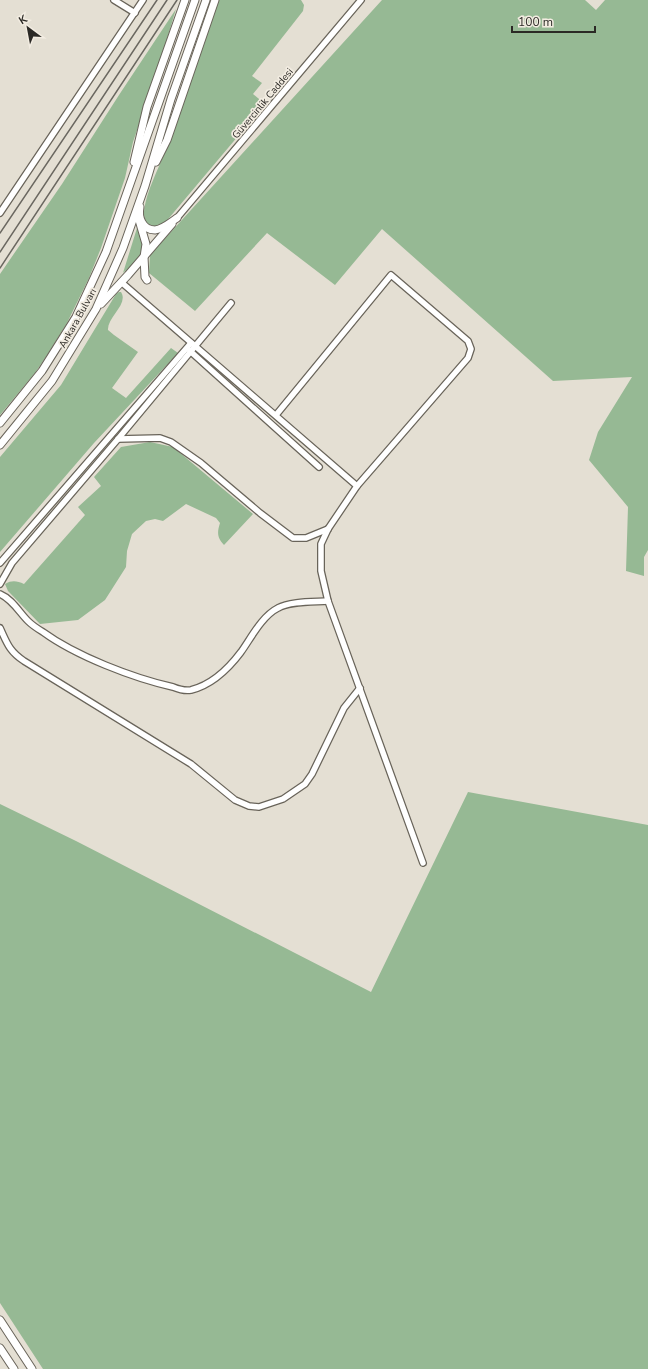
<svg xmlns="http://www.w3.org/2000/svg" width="648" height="1369" viewBox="0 0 648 1369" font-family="'Nunito Sans',sans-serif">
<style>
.green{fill:#96b994}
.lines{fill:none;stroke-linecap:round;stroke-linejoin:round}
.minor-casing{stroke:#69645a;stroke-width:8}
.major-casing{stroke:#69645a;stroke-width:9}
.minor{stroke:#fff;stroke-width:5.5}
.major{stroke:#fff;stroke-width:7}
.rail{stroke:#6a6760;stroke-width:1.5}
.labels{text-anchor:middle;stroke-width:3.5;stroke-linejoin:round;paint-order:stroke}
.street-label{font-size:10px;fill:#2b2925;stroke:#f2ece1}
</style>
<rect width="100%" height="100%" fill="#e4dfd3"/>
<g class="green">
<path d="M 219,0 L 301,0 L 304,5 L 303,11 L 252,76 L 262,83 L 253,94 L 265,104 L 164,224 C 156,228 144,227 144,215 C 144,196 158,170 165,152 C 184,102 202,51 219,0 Z"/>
<polygon points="382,0 585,0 596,10 605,0 648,0 648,550 644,557 644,576 626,571 628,507 589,460 598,432 632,377 553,381 382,229 335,285 267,233 195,311 149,273 150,255"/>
<polygon points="176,9 161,59 133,142 125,178 101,248 89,278 67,323 49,352 35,373 0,415 0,274 62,184 119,95"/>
<path d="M 137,228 L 138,228 C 140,233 143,238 143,243 C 145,254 130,267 123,273 Z"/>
<path d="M 119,292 L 121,292 C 129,304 107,317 108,330 L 114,335 L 138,352 L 112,388 L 126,398 L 171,348 L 178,353 L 94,443 L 0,552 L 0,457 L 61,385 L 116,294 Z"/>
<path d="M 150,442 L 173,447 L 253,514 L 224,545 C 217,537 217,533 220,523 L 216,518 L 186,504 L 163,521 L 155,519 L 146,521 L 132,534 L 127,551 L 126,567 L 105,600 L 78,620 L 40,624 L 8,591 L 5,584 C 12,580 17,581 24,584 L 85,515 L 78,507 L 101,486 L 94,477 L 121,447 Z"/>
<polygon points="468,792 648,825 648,1369 43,1369 0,1303 0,804 76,841 371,992"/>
</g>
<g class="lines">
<g class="minor-casing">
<g id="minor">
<polyline points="114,0 135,13"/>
<polyline points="0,213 143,0"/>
<polyline points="177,218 361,0"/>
<polyline points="121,282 357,486"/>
<polyline points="190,351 319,467"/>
<polyline points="276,415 391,275 468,341 471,349 468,358 357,486 328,529 321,544 321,571 328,601 423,863"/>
<polyline points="118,439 160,438 171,442 201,463 260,513 293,538 306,538 328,529"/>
<polyline points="0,563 191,343"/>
<polyline points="0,584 12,563 118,439 231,303"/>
<path d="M 0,594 C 12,599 19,612 28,621 C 32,625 38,629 43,632 C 76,656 133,678 173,687 C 178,689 186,691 191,690 C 211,685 229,668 241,652 C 251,638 262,616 278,608 C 290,601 314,602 328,601"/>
<path d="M 0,628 C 7,643 9,651 24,661 L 191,764 L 235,800 L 249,806 L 259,807 L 283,799 L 305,784 L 312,774 L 344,708 L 360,688"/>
</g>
</g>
<g class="major-casing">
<g id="major">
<polyline points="134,162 147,107 185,0"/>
<polyline points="156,162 167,140 215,0"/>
<path d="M 140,207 C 138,217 142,230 155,230 C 163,229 171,222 177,218"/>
<polyline points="139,220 146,244 144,257 145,277 147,280"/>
<polyline points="101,304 128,275 172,224"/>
<polyline points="0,423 42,371 76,317 106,252 195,0"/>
<polyline points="0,445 52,381 96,309 123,248 145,186 171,99 206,0"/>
<polyline points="0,1320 32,1369"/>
<polyline points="0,1348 14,1369"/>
</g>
</g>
<use href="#minor" class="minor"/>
<use href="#major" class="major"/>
<g class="rail">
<polyline points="0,233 157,0"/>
<polyline points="0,252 167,0"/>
<polyline points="0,268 177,0"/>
</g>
</g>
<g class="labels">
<g class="street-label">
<text transform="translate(262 103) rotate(-50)" y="4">Güvercinlik Caddesi</text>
<text transform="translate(77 318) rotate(-61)" y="4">Ankara Bulvarı</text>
</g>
</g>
<g transform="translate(28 28) rotate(328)" stroke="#f2ece1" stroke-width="3" paint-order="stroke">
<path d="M0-3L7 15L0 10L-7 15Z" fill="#2b2925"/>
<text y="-6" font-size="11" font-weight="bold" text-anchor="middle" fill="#2b2925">K</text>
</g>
<path d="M512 26v6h83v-6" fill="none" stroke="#2b2925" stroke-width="2"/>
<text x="518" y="26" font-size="12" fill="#2b2925" stroke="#f2ece1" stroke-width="3" paint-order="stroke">100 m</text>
</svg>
